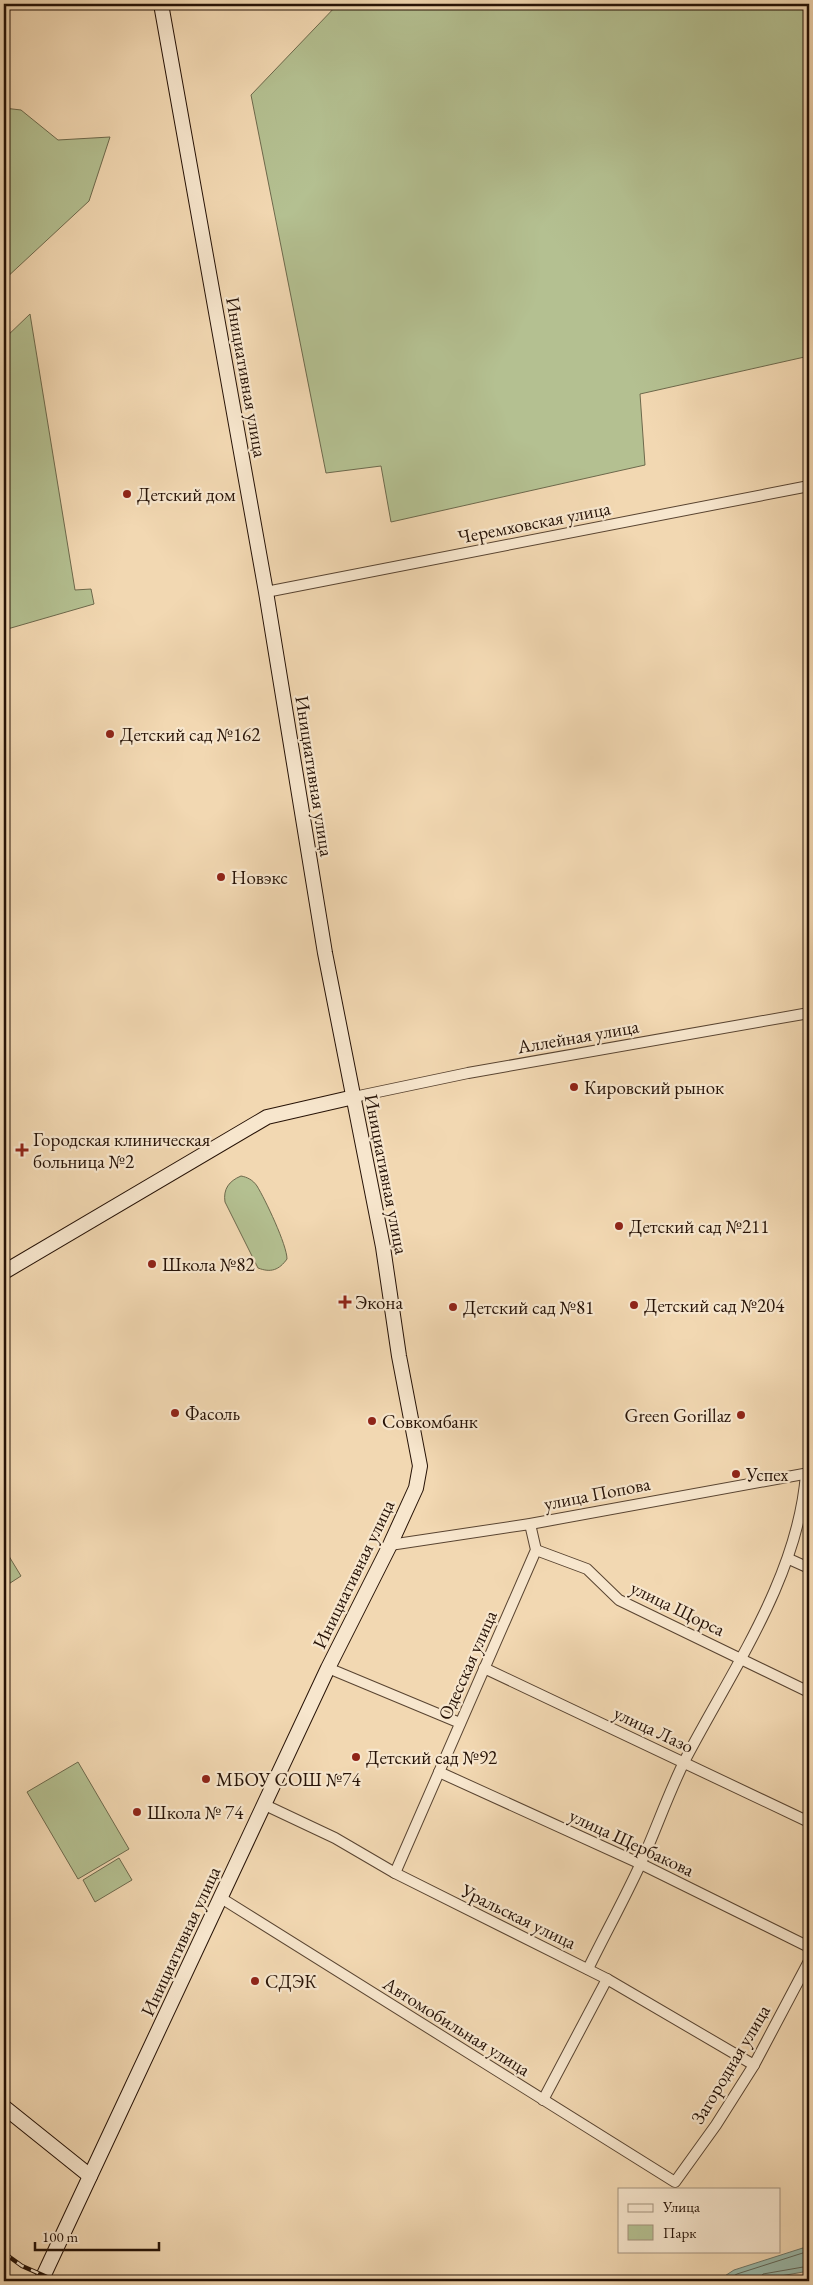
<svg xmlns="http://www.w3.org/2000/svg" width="813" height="2285" viewBox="0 0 813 2285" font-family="'EB Garamond',serif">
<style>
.green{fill:#b4c091;stroke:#6d694c}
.water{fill:#9bbaab;stroke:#6c7769}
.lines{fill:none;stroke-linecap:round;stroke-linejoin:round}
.shore{stroke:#606658;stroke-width:1}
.street-casing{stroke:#594431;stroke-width:12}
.secondary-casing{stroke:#261206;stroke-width:16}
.street{stroke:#f7e6cd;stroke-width:10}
.secondary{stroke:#f7e6cd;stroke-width:14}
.rail-casing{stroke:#261206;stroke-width:4.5}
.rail{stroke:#f7e6cd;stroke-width:2.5;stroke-dasharray:8;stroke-linecap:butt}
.poi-dot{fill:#8f2418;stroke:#f7e6cd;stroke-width:2}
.labels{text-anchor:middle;stroke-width:4.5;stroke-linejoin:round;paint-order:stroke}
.street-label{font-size:19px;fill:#261206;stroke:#f7e6cd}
.poi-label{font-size:19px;fill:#261206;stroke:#f7e6cd;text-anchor:start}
</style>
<rect width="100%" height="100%" fill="#f2d8b2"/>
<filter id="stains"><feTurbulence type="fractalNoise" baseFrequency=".004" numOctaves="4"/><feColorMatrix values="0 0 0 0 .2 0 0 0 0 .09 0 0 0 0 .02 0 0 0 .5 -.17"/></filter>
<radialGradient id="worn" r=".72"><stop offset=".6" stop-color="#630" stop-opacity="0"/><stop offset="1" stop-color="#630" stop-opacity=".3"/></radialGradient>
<g class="green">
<polygon points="338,4 809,4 809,356 640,394 645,465 391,522 381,466 326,473 251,95"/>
<polygon points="4,108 21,110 58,140 110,137 89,201 4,280"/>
<polygon points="30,314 75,590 91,589 94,604 4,630 4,339"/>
<path d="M 241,1176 C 247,1177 253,1180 257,1186 C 265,1199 287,1245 287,1259 C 279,1270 271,1273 258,1268 L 225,1202 C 223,1189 229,1181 241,1176 Z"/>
<polygon points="4,1548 21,1576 4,1587"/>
<polygon points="78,1762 129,1849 78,1879 27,1792"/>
<polygon points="119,1858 132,1880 95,1902 83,1880"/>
</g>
<polygon class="water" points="809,2246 809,2271 752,2281 717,2281 734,2270"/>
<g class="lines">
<g class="shore">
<polyline points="725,2281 737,2274 809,2251"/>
<polyline points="759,2281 763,2274 809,2266"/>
</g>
<g class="street-casing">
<g id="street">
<polyline points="266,592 809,486"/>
<polyline points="354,1097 468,1073 809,1013"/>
<polyline points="390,1545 530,1524 809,1473"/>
<polyline points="536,1550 587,1569 619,1600 809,1692"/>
<polyline points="789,1559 809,1568"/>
<polyline points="328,1668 460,1723"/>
<polyline points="484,1668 809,1822"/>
<polyline points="439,1772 641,1864 809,1947"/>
<polyline points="265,1805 335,1838 395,1873 607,1979 754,2065"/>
<polyline points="395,1873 536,1550 530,1524"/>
<polyline points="221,1898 675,2182 716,2125 754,2065 809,1961"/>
<path d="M 588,1969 C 605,1934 624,1900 640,1865 C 656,1830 668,1794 685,1760 C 732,1670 798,1577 806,1474"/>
<polyline points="543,2100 607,1979"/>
</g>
</g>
<g class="secondary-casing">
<g id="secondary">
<polyline points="4,1272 267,1117 354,1097"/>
<polyline points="4,2107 90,2176"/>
<polyline points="41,2281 328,1668 390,1545 416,1488 420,1466 399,1356 383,1247 325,953 266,592 161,4"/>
</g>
</g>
<use href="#street" class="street"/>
<use href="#secondary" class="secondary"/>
<g class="rail-casing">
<polyline id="rail" points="4,2253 22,2266 56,2281"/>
</g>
<use href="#rail" class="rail"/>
</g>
<g class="poi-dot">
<circle cx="127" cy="494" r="5"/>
<circle cx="110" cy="734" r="5"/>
<circle cx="221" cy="877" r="5"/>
<circle cx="574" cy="1087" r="5"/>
<path d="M19.5 1142.5h5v5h5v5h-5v5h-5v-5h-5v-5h5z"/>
<circle cx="619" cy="1226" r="5"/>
<circle cx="152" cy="1264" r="5"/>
<path d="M342.5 1294.5h5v5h5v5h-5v5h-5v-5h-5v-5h5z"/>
<circle cx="634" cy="1305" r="5"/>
<circle cx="453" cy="1307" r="5"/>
<circle cx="175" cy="1413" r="5"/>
<circle cx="741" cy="1415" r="5"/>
<circle cx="372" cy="1421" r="5"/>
<circle cx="736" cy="1474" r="5"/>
<circle cx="356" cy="1757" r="5"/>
<circle cx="206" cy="1779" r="5"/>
<circle cx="137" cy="1812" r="5"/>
<circle cx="255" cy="1981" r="5"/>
</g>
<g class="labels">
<g class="street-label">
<text transform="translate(247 377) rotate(80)" y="7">Инициативная улица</text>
<text transform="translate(534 522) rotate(-11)" y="7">Черемховская улица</text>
<text transform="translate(315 776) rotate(81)" y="7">Инициативная улица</text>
<text transform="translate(578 1036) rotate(-10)" y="7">Аллейная улица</text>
<text transform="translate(387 1174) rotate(79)" y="7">Инициативная улица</text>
<text transform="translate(597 1493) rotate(-11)" y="7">улица Попова</text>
<text transform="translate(353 1574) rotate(-64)" y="7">Инициативная улица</text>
<text transform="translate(678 1608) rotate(26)" y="7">улица Щорса</text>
<text transform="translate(467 1665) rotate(-66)" y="7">Одесская улица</text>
<text transform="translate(654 1729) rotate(25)" y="7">улица Лазо</text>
<text transform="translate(632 1842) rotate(25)" y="7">улица Щербакова</text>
<text transform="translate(519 1916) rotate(26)" y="7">Уральская улица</text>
<text transform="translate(180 1941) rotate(-65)" y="7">Инициативная улица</text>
<text transform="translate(457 2026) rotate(32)" y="7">Автомобильная улица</text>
<text transform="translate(730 2064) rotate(-59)" y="7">Загородная улица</text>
</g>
<g class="poi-label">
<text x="137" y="501">Детский дом</text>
<text x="120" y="741">Детский сад №162</text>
<text x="231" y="884">Новэкс</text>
<text x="584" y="1094">Кировский рынок</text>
<text x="33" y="1146">Городская клиническая<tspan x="33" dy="22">больница №2</tspan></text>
<text x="629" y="1233">Детский сад №211</text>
<text x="162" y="1271">Школа №82</text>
<text x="355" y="1309">Экона</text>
<text x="644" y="1312">Детский сад №204</text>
<text x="463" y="1314">Детский сад №81</text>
<text x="185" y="1420">Фасоль</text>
<text x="731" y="1422" text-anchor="end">Green Gorillaz</text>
<text x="382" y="1428">Совкомбанк</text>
<text x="746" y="1481">Успех</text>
<text x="366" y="1764">Детский сад №92</text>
<text x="216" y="1786">МБОУ СОШ №74</text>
<text x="147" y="1819">Школа № 74</text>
<text x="265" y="1988">СДЭК</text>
</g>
</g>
<rect width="813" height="2285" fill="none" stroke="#f2d8b2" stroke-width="20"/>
<rect x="5" y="5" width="803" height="2275" fill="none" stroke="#261206" stroke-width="2.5"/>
<rect x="10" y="10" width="793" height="2265" fill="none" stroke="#261206"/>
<rect x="618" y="2188" width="162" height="65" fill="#f7e6cd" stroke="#a3917d"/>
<rect x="628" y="2204" width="25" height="8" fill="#f7e6cd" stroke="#a3917d"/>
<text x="663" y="2212" font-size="15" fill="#261206">Улица</text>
<rect x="628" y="2225" width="25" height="15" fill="#b4c091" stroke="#a3917d"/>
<text x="663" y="2238" font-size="15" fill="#261206">Парк</text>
<path d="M35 2242v8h124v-8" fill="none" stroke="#261206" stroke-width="2.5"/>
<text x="42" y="2242" font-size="15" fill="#261206" stroke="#f7e6cd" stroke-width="4" paint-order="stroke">100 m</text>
<rect width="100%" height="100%" filter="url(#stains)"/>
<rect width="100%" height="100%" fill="url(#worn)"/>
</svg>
